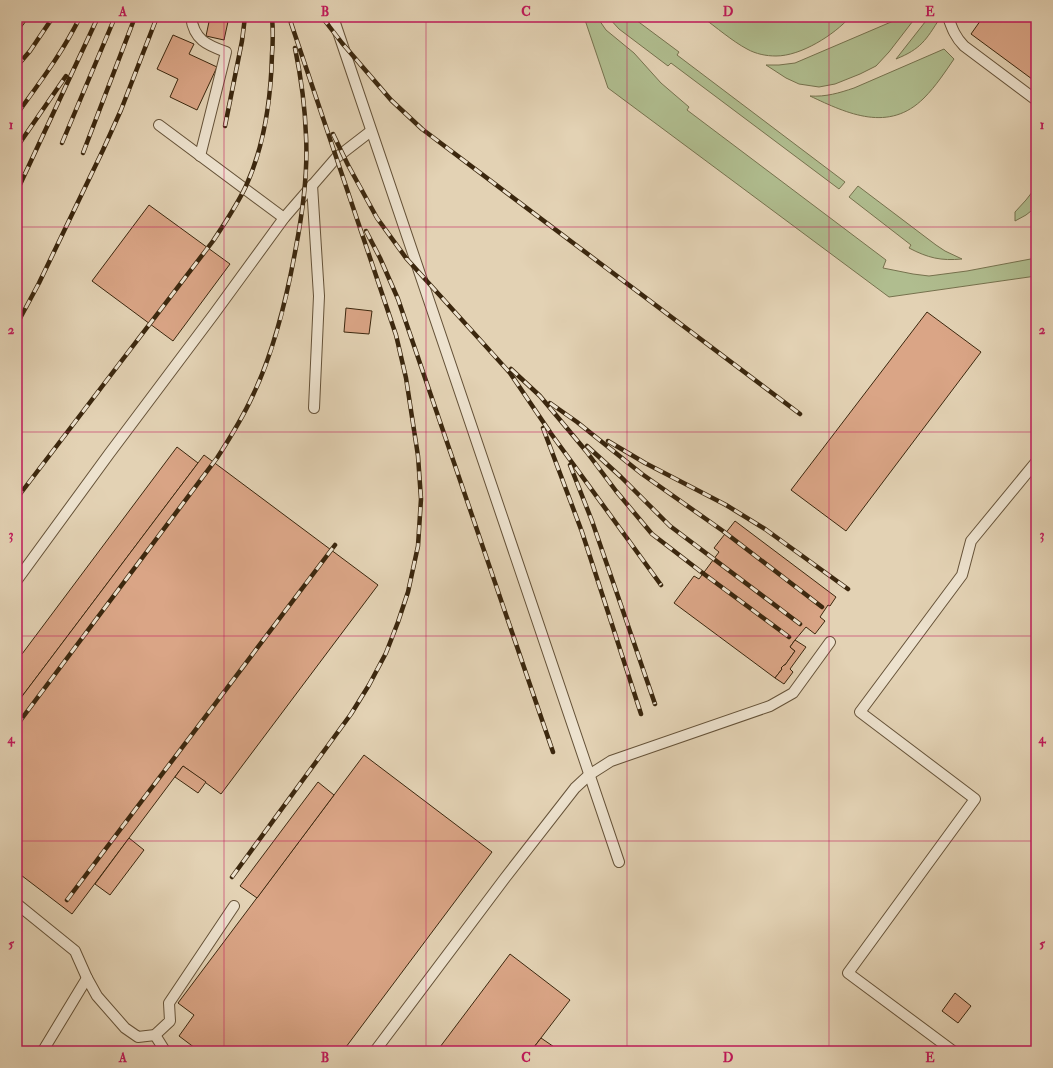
<svg xmlns="http://www.w3.org/2000/svg" width="1053" height="1068" viewBox="0 0 1053 1068" font-family="'IM FELL Double Pica',serif">
<style>
.green{fill:#b0bd8f;stroke:#76724e}
.building{fill:#daa586;stroke:#3b270e}
.lines{fill:none;stroke-linecap:round;stroke-linejoin:round}
.service-casing{stroke:#655238;stroke-width:12}
.service{stroke:#ede2ce;stroke-width:10}
.rail-casing{stroke:#3b270e;stroke-width:4.5}
.rail{stroke:#ede2ce;stroke-width:3;stroke-dasharray:9;stroke-linecap:butt}
.grid{fill:none;stroke:#c2185b;stroke-width:1;stroke-opacity:0.55}
.neatline{fill:none;stroke:#c2185b;stroke-width:1.5}
.grid-label{font-size:13px;text-anchor:middle;font-weight:bold;fill:#c2185b}
</style>
<rect width="100%" height="100%" fill="#e3d2b4"/>
<filter id="stains"><feTurbulence type="fractalNoise" baseFrequency=".005" numOctaves="4"/><feColorMatrix values="0 0 0 0 .2 0 0 0 0 .09 0 0 0 0 .02 0 0 0 .5 -.17"/></filter>
<radialGradient id="worn" r=".72"><stop offset=".6" stop-color="#630" stop-opacity="0"/><stop offset="1" stop-color="#630" stop-opacity=".3"/></radialGradient>
<g class="green">
<polygon points="584,17 597,17 606,30 634,53 661,83 689,107 687,110 886,260 883,268 913,274 929,276 967,271 1036,258 1036,276 889,297 608,88"/>
<polygon points="608,17 632,17 679,52 677,55 845,182 839,189 671,63 668,66 619,29"/>
<path d="M 702,17 L 850,17 C 834,35 801,56 776,56 C 766,56 756,54 747,49 C 732,41 716,27 702,17 Z"/>
<polygon points="900,17 916,17 889,52 876,66 860,74 835,84 819,87 799,84 786,78 766,65 779,65 795,63 891,22"/>
<path d="M 929,17 L 940,17 L 940,18 C 926,40 921,49 896,59 Z"/>
<path d="M 944,49 L 954,59 C 945,72 936,86 924,98 C 889,133 848,114 810,96 C 826,97 839,93 854,88 Z"/>
<path d="M 858,186 L 936,245 L 945,251 L 962,259 C 941,261 928,258 909,248 L 911,245 L 849,197 Z"/>
<polygon points="1036,187 1036,207 1026,215 1015,221 1015,212 1026,200"/>
</g>
<g class="building">
<polygon points="17,17 29,17 17,33"/>
<polygon points="210,17 229,17 224,40 206,36"/>
<polygon points="983,17 1036,17 1036,82 971,34"/>
<polygon points="173,35 194,44 189,54 217,67 197,110 170,97 178,79 157,69"/>
<polygon points="149,205 230,264 173,341 92,281"/>
<polygon points="346,308 372,311 369,334 344,332"/>
<polygon points="927,312 981,352 846,531 791,490"/>
<polygon points="177,447 198,463 17,703 17,657 20,652 22,654"/>
<polygon points="204,455 378,585 221,794 183,766 72,914 17,872 17,703"/>
<polygon points="735,521 836,597 830,606 828,605 820,617 825,621 815,634 806,627 795,640 790,647 795,651 785,665 784,665 781,668 782,669 775,678 674,603 694,576 699,579 719,552 714,548"/>
<polygon points="795,640 806,647 790,669 793,672 784,684 775,678 782,669 781,668 784,665 785,665 795,651 790,647"/>
<polygon points="364,755 492,852 343,1051 199,1051 179,1036 194,1015 178,1003"/>
<polygon points="183,766 206,782 198,793 175,777"/>
<polygon points="318,782 334,795 257,898 240,886"/>
<polygon points="129,838 144,850 110,895 95,884"/>
<polygon points="510,954 570,1000 531,1051 437,1051"/>
<polygon points="955,993 971,1006 958,1023 942,1011"/>
<polygon points="541,1038 560,1051 531,1051"/>
</g>
<g class="lines">
<g class="service-casing">
<g id="service">
<path d="M 191,17 C 194,40 207,45 226,52 L 200,156"/>
<polyline points="333,17 619,862"/>
<path d="M 948,17 C 952,28 955,37 964,46 L 1036,100"/>
<polyline points="159,125 284,218"/>
<polyline points="312,185 319,296 314,408"/>
<polyline points="17,580 109,454 214,314 284,218 336,158 371,131"/>
<polyline points="17,904 75,951 87,978 97,996 125,1028 138,1037 155,1035 170,1021 169,1003 234,906"/>
<polyline points="155,1035 165,1051"/>
<polyline points="44,1049 87,978"/>
<polyline points="375,1051 505,878 575,788 589,775 611,761 770,706 793,693 830,642"/>
<polyline points="953,1051 848,973 975,799 860,712 962,575 971,541 1036,462"/>
</g>
</g>
<use href="#service" class="service"/>
<g class="rail-casing">
<g id="rail">
<polyline points="322,17 342,43 391,100 422,129 800,414"/>
<polyline points="17,66 30,51 53,17"/>
<path d="M 17,114 C 40,82 63,52 80,17"/>
<polyline points="225,126 242,41 245,17"/>
<polyline points="333,134 348,165 377,218 406,258 510,373 552,435 661,585"/>
<polyline points="62,143 115,17"/>
<polyline points="17,147 66,76"/>
<polyline points="83,153 135,17"/>
<polyline points="17,191 98,17"/>
<polyline points="366,231 380,258 398,299 553,752"/>
<polyline points="17,324 39,283 103,150 121,110 157,17"/>
<polyline points="511,369 540,396 586,451 616,491 652,534 700,571 789,637"/>
<polyline points="550,403 577,422 642,474 723,531 822,607"/>
<polyline points="543,428 582,532 641,714"/>
<polyline points="608,441 645,463 726,505 765,529 848,589"/>
<polyline points="587,446 621,477 670,526 800,624"/>
<polyline points="570,465 592,521 655,704"/>
<path d="M 17,498 L 213,241 C 225,223 237,205 246,186 C 265,144 271,99 272,54 C 273,42 273,29 272,17"/>
<path d="M 17,725 L 217,458 C 230,438 243,417 253,395 C 275,349 287,297 296,247 C 303,210 308,173 306,136 C 305,106 301,77 295,48"/>
<polyline points="232,877 351,714 369,685 386,653 398,622 408,592 418,546 421,499 418,456 406,378 396,335 289,17"/>
<polyline points="67,900 335,545"/>
</g>
</g>
<use href="#rail" class="rail"/>
</g>
<path class="grid" d="M 224,17 L 224,1051M 426,17 L 426,1051M 627,17 L 627,1051M 829,17 L 829,1051M 17,227 L 1036,227M 17,432 L 1036,432M 17,636 L 1036,636M 17,841 L 1036,841"/>
<rect width="1053" height="1068" fill="none" stroke="#e3d2b4" stroke-width="44"/>
<rect x="22" y="22" width="1009" height="1024" class="neatline"/>
<g class="grid-label">
<text x="123" y="16">A</text>
<text x="325" y="16">B</text>
<text x="526" y="16">C</text>
<text x="728" y="16">D</text>
<text x="930" y="16">E</text>
<text x="11" y="129">1</text>
<text x="1042" y="129">1</text>
<text x="11" y="334">2</text>
<text x="1042" y="334">2</text>
<text x="11" y="539">3</text>
<text x="1042" y="539">3</text>
<text x="11" y="743">4</text>
<text x="1042" y="743">4</text>
<text x="11" y="948">5</text>
<text x="1042" y="948">5</text>
<text x="123" y="1062">A</text>
<text x="325" y="1062">B</text>
<text x="526" y="1062">C</text>
<text x="728" y="1062">D</text>
<text x="930" y="1062">E</text>
</g>
<rect width="100%" height="100%" filter="url(#stains)"/>
<rect width="100%" height="100%" fill="url(#worn)"/>
</svg>
